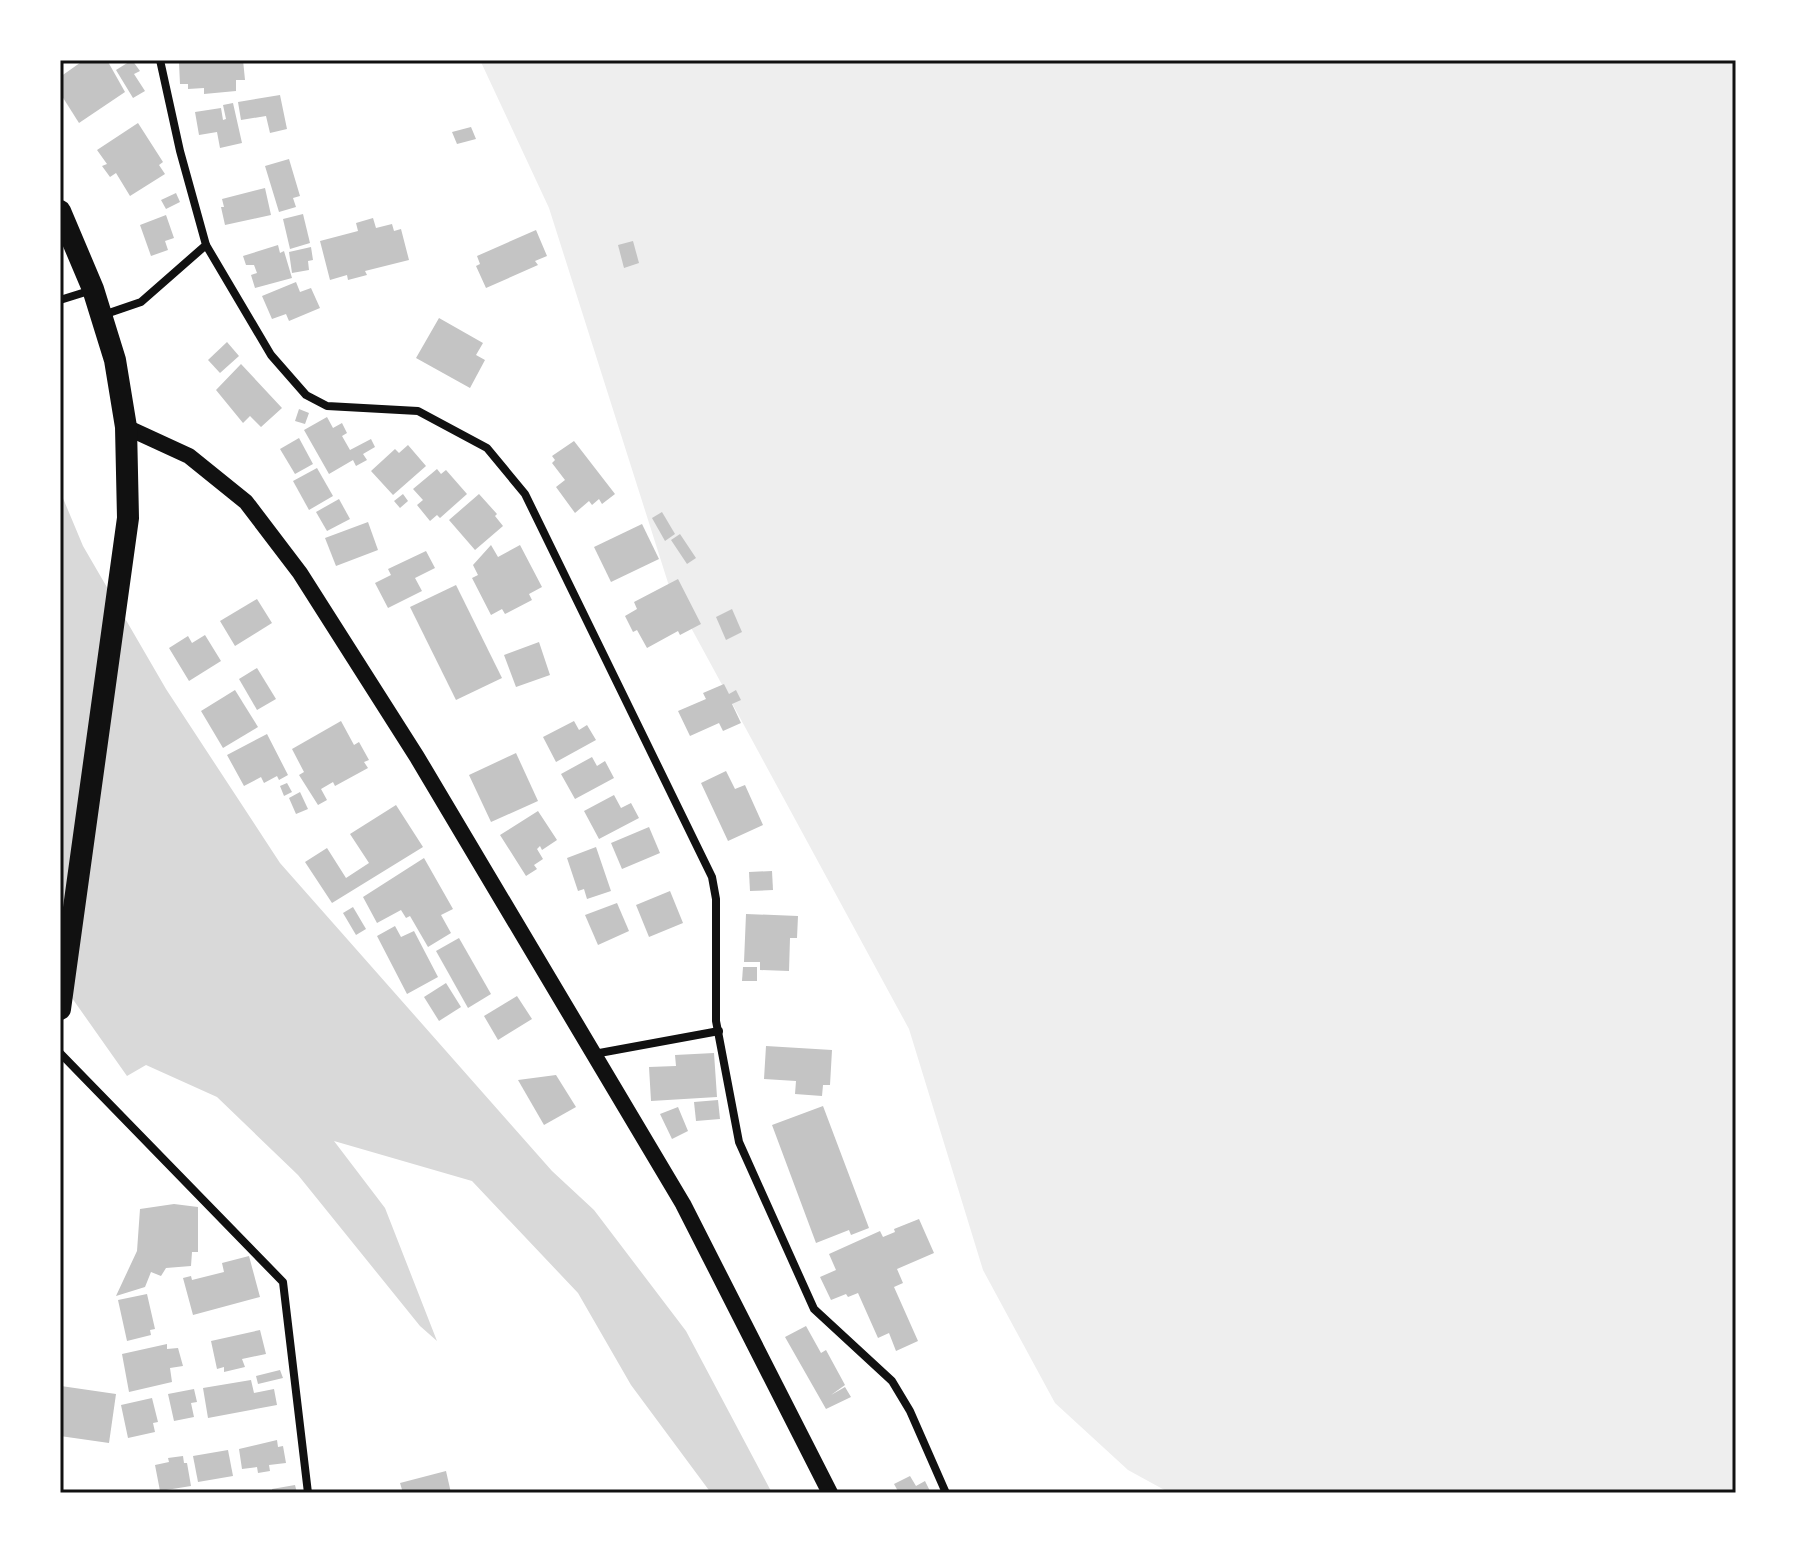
<svg xmlns="http://www.w3.org/2000/svg" width="1796" height="1553" viewBox="0 0 1796 1553" font-family="Signika,sans-serif">
<style>
.green{fill:#eee}
.water{fill:#d9d9d9}
.building{fill:#c4c4c4}
.lines{fill:none;stroke-linecap:round;stroke-linejoin:round}
.minor{stroke:#111;stroke-width:8}
.secondary{stroke:#111;stroke-width:16}
.trunk{stroke:#111;stroke-width:22}
.neatline{fill:none;stroke:#111;stroke-width:3}
</style>
<rect width="100%" height="100%" fill="#fff"/>
<polygon class="green" points="480,60 1736,60 1736,1493 1170,1493 1128,1470 1055,1403 983,1270 909,1029 670,589 549,208"/>
<polygon class="water" points="60,491 83,546 166,689 280,863 552,1171 594,1210 686,1331 772,1493 711,1493 631,1385 578,1293 472,1181 334,1141 385,1208 437,1341 420,1326 298,1175 217,1097 146,1065 127,1076 60,981"/>
<g class="building">
<polygon points="84,60 107,60 125,92 79,123 60,93 60,77"/>
<polygon points="132,60 140,71 134,74 145,91 133,98 116,70"/>
<polygon points="243,60 245,80 236,80 236,91 204,94 204,88 188,89 188,84 180,84 179,63"/>
<polygon points="280,95 287,129 270,133 266,116 241,120 238,102"/>
<polygon points="233,103 242,143 220,148 217,132 199,135 195,112 221,108 223,120 226,119 223,105"/>
<polygon points="138,123 163,162 159,165 165,174 130,196 116,173 110,177 102,166 107,164 97,150"/>
<polygon points="471,127 476,139 457,144 452,132"/>
<polygon points="289,159 300,196 293,198 296,207 279,212 265,166"/>
<polygon points="265,188 271,215 225,225 221,207 224,207 222,199"/>
<polygon points="176,193 180,202 166,209 161,200"/>
<polygon points="303,214 310,243 290,249 283,219"/>
<polygon points="166,215 174,238 165,241 168,250 151,256 140,225"/>
<polygon points="373,218 376,228 392,224 394,231 401,229 409,260 365,271 367,275 348,280 347,275 330,280 320,241 358,231 356,223"/>
<polygon points="536,230 547,256 535,261 538,265 486,288 476,266 480,264 477,256"/>
<polygon points="633,241 639,263 624,268 618,245"/>
<polygon points="278,245 280,253 284,251 292,278 255,288 251,275 257,273 254,265 246,265 243,256"/>
<polygon points="311,247 313,260 308,261 309,270 292,273 289,252"/>
<polygon points="296,282 300,292 311,288 320,308 289,321 286,314 272,319 262,296"/>
<polygon points="439,318 483,343 476,355 485,360 470,388 416,358"/>
<polygon points="227,342 239,356 220,373 208,360"/>
<polygon points="241,364 282,408 261,427 250,416 243,423 216,390"/>
<polygon points="299,409 309,413 305,424 295,421"/>
<polygon points="327,417 333,428 342,423 347,433 342,436 350,450 371,439 375,447 363,454 367,460 356,466 353,460 329,474 304,430"/>
<polygon points="299,438 313,464 295,474 280,449"/>
<polygon points="574,441 615,494 602,504 599,499 592,505 589,501 575,513 556,487 565,480 552,463 555,460 552,456"/>
<polygon points="408,445 426,466 393,495 371,471 395,449 399,453"/>
<polygon points="317,468 333,496 309,510 293,481"/>
<polygon points="437,469 441,474 446,470 467,494 440,518 437,515 430,521 417,505 423,500 413,489"/>
<polygon points="403,494 408,501 400,508 394,501"/>
<polygon points="479,494 497,514 495,516 503,526 475,550 449,520"/>
<polygon points="339,499 350,519 327,531 316,512"/>
<polygon points="662,512 675,534 665,541 652,518"/>
<polygon points="368,522 378,550 336,566 325,538"/>
<polygon points="642,524 659,559 611,582 594,547"/>
<polygon points="680,534 696,558 687,564 671,540"/>
<polygon points="491,545 498,557 520,545 542,587 529,594 532,600 505,614 502,609 491,615 472,578 478,575 473,565"/>
<polygon points="426,551 435,568 415,578 422,591 388,608 375,583 391,575 388,569"/>
<polygon points="678,579 701,624 680,635 678,631 647,648 637,630 633,632 625,616 637,609 634,602"/>
<polygon points="456,585 502,678 456,700 410,607"/>
<polygon points="257,599 272,623 235,646 220,621"/>
<polygon points="732,609 742,632 726,640 716,617"/>
<polygon points="205,635 221,661 189,681 169,648 188,636 192,643"/>
<polygon points="539,642 550,675 516,687 504,655"/>
<polygon points="257,668 276,699 257,710 239,679"/>
<polygon points="724,684 729,694 736,690 741,700 732,704 741,723 723,731 719,723 690,736 678,711 706,699 703,693"/>
<polygon points="235,690 258,727 223,748 201,711"/>
<polygon points="341,721 354,745 359,742 369,760 364,762 368,768 335,786 333,782 321,789 327,800 318,805 299,775 304,772 292,749"/>
<polygon points="574,721 579,730 587,725 596,740 556,762 543,737"/>
<polygon points="267,734 288,775 279,780 277,776 264,783 261,777 244,786 227,755"/>
<polygon points="516,753 538,801 491,822 469,775"/>
<polygon points="592,757 597,766 605,761 614,778 575,799 561,774"/>
<polygon points="726,771 735,789 745,785 763,825 728,841 701,783"/>
<polygon points="287,783 292,792 284,796 280,786"/>
<polygon points="300,792 308,809 296,814 289,798"/>
<polygon points="614,795 621,808 631,803 639,818 599,839 584,811"/>
<polygon points="396,805 423,847 332,903 305,862 327,848 346,878 369,863 350,834"/>
<polygon points="538,811 557,840 542,850 540,846 537,849 543,859 534,865 537,869 526,876 500,835"/>
<polygon points="649,827 660,853 622,869 611,843"/>
<polygon points="596,847 611,891 587,899 584,889 578,891 567,858"/>
<polygon points="424,858 453,909 441,915 451,933 428,947 410,916 406,918 401,910 377,923 363,897"/>
<polygon points="772,871 773,890 750,891 749,872"/>
<polygon points="670,891 683,923 649,937 636,905"/>
<polygon points="617,903 629,931 598,945 585,915"/>
<polygon points="353,907 366,929 356,935 343,913"/>
<polygon points="746,914 798,916 797,938 790,938 789,971 760,970 760,962 744,962"/>
<polygon points="395,926 401,937 414,931 438,977 407,994 377,936"/>
<polygon points="459,938 491,994 468,1008 436,951"/>
<polygon points="743,967 757,967 757,981 742,981"/>
<polygon points="446,983 461,1007 439,1021 424,997"/>
<polygon points="517,996 532,1019 498,1040 484,1016"/>
<polygon points="766,1046 832,1050 830,1085 823,1085 822,1096 795,1094 796,1081 764,1079"/>
<polygon points="714,1053 717,1097 651,1101 649,1067 676,1066 675,1055"/>
<polygon points="556,1075 576,1107 544,1125 518,1080"/>
<polygon points="718,1100 720,1119 696,1121 694,1102"/>
<polygon points="823,1106 869,1228 851,1235 849,1230 816,1243 772,1125"/>
<polygon points="678,1107 688,1131 672,1139 660,1114"/>
<polygon points="174,1204 198,1207 198,1252 192,1252 191,1266 166,1268 161,1276 151,1272 145,1287 116,1296 137,1251 140,1209"/>
<polygon points="919,1219 934,1253 897,1269 903,1283 894,1287 918,1341 896,1351 889,1333 878,1338 858,1293 848,1297 846,1294 831,1300 820,1277 836,1270 829,1254 880,1231 883,1237 895,1232 894,1229"/>
<polygon points="249,1256 260,1297 193,1315 183,1278 191,1276 192,1280 224,1272 222,1263"/>
<polygon points="147,1294 155,1329 150,1330 151,1335 127,1341 118,1300"/>
<polygon points="806,1326 821,1353 826,1350 845,1385 831,1395 845,1387 851,1397 826,1409 785,1337"/>
<polygon points="260,1330 266,1354 242,1359 245,1367 224,1372 224,1367 217,1369 211,1341"/>
<polygon points="167,1344 167,1349 178,1348 183,1366 170,1368 172,1382 129,1392 122,1354"/>
<polygon points="280,1370 283,1378 258,1384 256,1376"/>
<polygon points="251,1380 254,1393 274,1389 277,1405 208,1418 203,1388"/>
<polygon points="61,1386 116,1394 109,1443 60,1436"/>
<polygon points="194,1389 197,1402 191,1403 194,1417 174,1421 168,1394"/>
<polygon points="152,1398 158,1422 153,1423 155,1432 128,1438 121,1405"/>
<polygon points="277,1440 278,1447 283,1446 286,1463 269,1465 270,1471 258,1473 257,1467 242,1469 239,1449"/>
<polygon points="228,1450 233,1476 198,1482 193,1456"/>
<polygon points="183,1456 184,1463 187,1463 191,1486 160,1491 155,1465 169,1462 168,1458"/>
<polygon points="446,1471 451,1493 403,1493 400,1483"/>
<polygon points="910,1476 916,1486 925,1481 931,1493 899,1493 894,1484"/>
<polygon points="295,1485 297,1493 273,1493 272,1489"/>
</g>
<g class="lines">
<g class="minor">
<polyline points="206,245 271,355 306,395 327,406 418,411 487,448 525,494 712,877 716,899 716,1021 739,1142 814,1309 892,1381 910,1411 946,1493"/>
<polyline points="60,300 92,290"/>
<polyline points="103,315 141,302 206,245 180,151 160,60"/>
<polyline points="60,1053 283,1282 308,1493"/>
<polyline points="594,1054 719,1031"/>
</g>
<polyline class="secondary" points="126,427 189,456 246,502 300,573 417,757 683,1204 830,1493"/>
<polyline class="trunk" points="60,211 93,289 115,360 126,427 128,518 60,1009"/>
</g>
<rect width="1796" height="1553" fill="none" stroke="#ffffff" stroke-width="124"/>
<rect x="62" y="62" width="1672" height="1429" class="neatline"/>
</svg>
